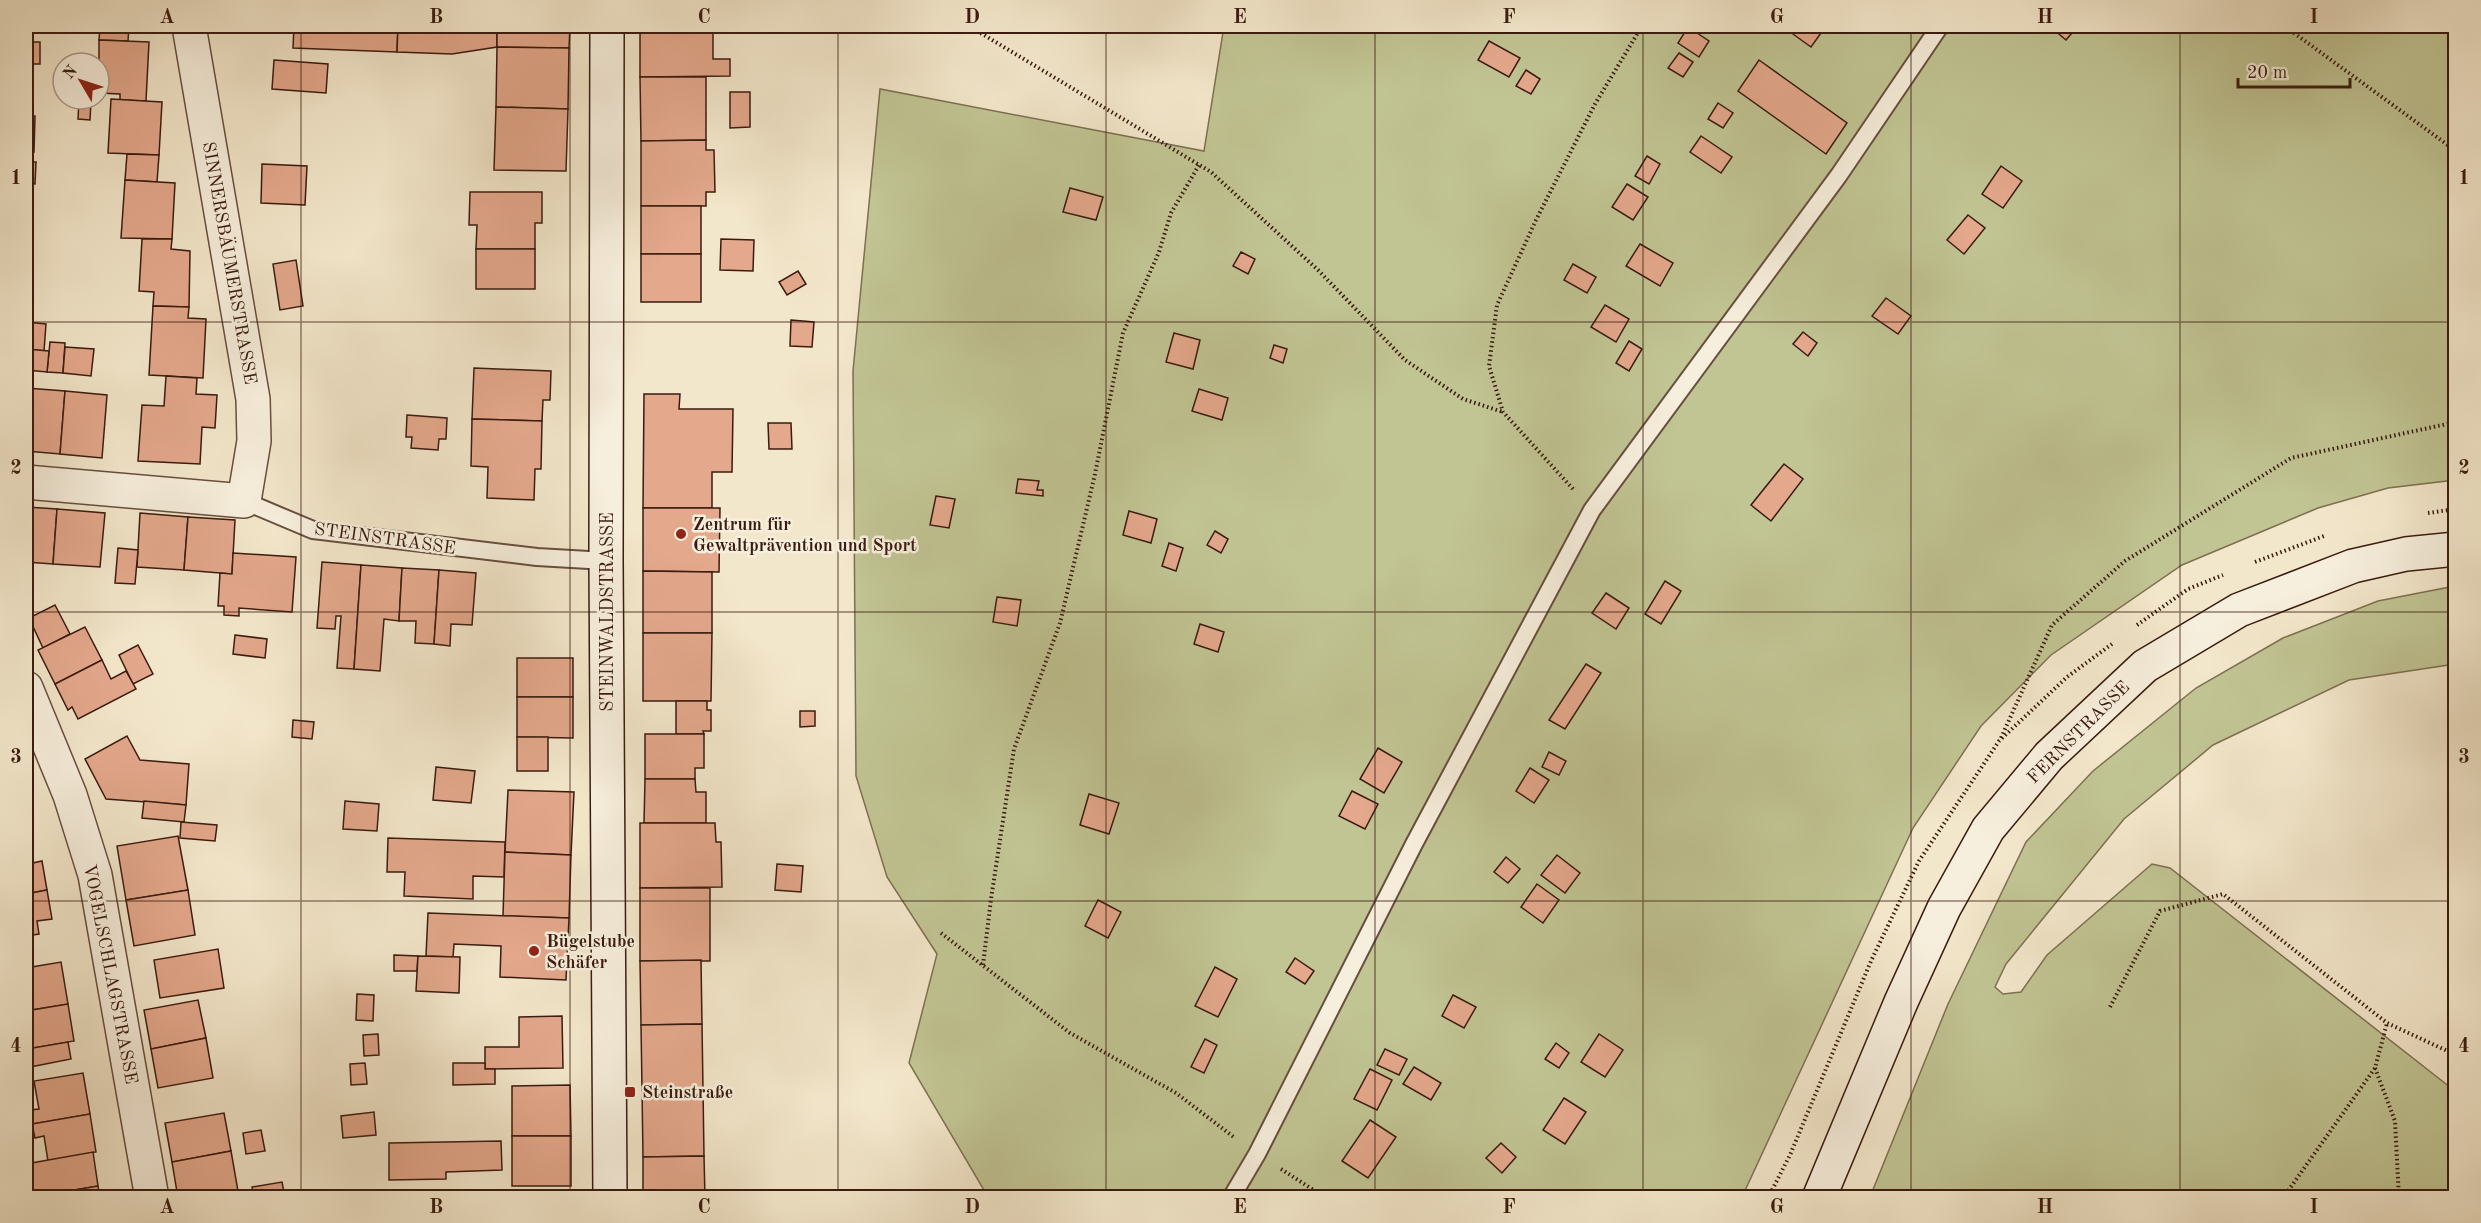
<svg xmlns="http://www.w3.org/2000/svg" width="2481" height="1223" viewBox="0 0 2481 1223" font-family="'Old Standard TT',serif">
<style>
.green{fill:#c1c493;stroke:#7e7051;stroke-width:1.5}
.building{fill:#e4a88c;stroke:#3a1b0f;stroke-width:1.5}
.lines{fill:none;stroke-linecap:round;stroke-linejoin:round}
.lane-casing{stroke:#684e3e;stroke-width:20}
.street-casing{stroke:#684e3e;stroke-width:36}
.secondary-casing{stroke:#3a1b0f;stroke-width:36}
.path{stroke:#3a1b0f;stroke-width:4;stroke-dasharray:1.5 3;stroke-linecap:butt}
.lane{stroke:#f7efdd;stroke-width:16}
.street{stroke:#f7efdd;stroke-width:33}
.secondary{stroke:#f7efdd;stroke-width:33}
.grid{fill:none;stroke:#3a1b0f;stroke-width:1.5;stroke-opacity:0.55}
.poi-dot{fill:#8f2418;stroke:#f7efdd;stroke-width:2}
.labels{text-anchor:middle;stroke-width:5;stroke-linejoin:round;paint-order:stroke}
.street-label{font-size:18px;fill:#3a1b0f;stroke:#f7efdd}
.poi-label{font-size:18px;font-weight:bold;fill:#3a1b0f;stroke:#f7efdd;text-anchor:start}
.neatline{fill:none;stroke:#3a1b0f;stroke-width:2}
.grid-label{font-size:20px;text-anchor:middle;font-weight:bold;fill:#3a1b0f}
</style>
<rect width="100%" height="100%" fill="#f3e7cb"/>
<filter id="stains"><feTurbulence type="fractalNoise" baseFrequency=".00333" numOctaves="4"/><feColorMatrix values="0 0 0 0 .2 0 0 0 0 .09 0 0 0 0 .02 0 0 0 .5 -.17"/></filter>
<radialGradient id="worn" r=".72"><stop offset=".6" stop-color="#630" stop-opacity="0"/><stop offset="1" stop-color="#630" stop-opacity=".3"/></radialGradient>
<g class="green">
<polygon points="1224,26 2455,26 2455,480 2388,488 2318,508 2182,565 2051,655 1981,726 1913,828 1742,1197 988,1197 909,1063 937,954 887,877 856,776 853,371 880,89 1204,151"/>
<polygon points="2455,586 2455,664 2349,680 2213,745 2124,819 2006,964 1995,987 2003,994 2021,992 2047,955 2152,864 2170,868 2455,1091 2455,1197 2373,1198 2366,1194 2359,1198 1870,1197 1948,1004 2026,842 2093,771 2196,688 2283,638 2378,601"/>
</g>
<g class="building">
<polygon points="100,26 129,26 128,41 99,40"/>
<polygon points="294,26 398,26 397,52 293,48"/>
<polygon points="398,26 497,26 497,47 452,54 397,52"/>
<polygon points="497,26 570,26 569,48 497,47"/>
<rect x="640" y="26" width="61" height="2"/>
<polygon points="1789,26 1826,26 1811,47 1786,29"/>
<polygon points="2056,26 2076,26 2077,27 2066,40 2053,29"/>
<polygon points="1688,27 1709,41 1699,57 1678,43"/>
<polygon points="640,28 713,28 713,59 730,59 730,76 640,77"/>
<polygon points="99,40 149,42 146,101 120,100 120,94 99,93"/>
<polygon points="1489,41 1520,58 1509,77 1478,60"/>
<rect x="26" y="42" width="14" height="22"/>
<polygon points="497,47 569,48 568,109 496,107"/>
<polygon points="1679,53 1693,62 1683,77 1668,68"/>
<polygon points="274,60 328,64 326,93 272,89"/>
<polygon points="1759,60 1847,123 1826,154 1738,91"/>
<polygon points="1526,70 1540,79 1531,94 1516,86"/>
<polygon points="640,77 706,77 706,140 641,141"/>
<polygon points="730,92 750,92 750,127 730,128"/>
<polygon points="111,99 162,102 159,155 108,153"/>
<polygon points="79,100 91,101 90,120 78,119"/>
<polygon points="1718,103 1733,113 1723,128 1708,119"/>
<polygon points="496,107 568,109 566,171 494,170"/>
<polygon points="26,116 35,116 34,152 26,151"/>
<polygon points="1701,136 1732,157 1721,173 1690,152"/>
<polygon points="706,140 706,150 714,150 715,192 706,192 706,206 641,206 641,141"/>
<polygon points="127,154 159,155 157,182 125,180"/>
<polygon points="1647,156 1660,164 1649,184 1635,176"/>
<polygon points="26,162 36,162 35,184 26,183"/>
<polygon points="262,164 307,166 305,205 261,203"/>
<polygon points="2001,166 2022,181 2003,208 1982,194"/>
<polygon points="125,180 175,183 172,239 121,238"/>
<polygon points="1627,184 1648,197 1633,220 1612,207"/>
<polygon points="1070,188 1103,197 1096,220 1063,212"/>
<polygon points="470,192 542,192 542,223 535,223 535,249 476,249 477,225 469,225"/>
<rect x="641" y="206" width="60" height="48"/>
<polygon points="1968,215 1985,228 1964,254 1947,240"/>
<polygon points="142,239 172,239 171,249 190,251 189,307 153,306 154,292 139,291"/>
<polygon points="721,239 754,240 753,271 720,270"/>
<polygon points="1640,244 1673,263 1660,286 1626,266"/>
<rect x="476" y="249" width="59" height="40"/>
<polygon points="1241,252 1255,259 1248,274 1233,266"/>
<rect x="641" y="254" width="60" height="48"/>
<polygon points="296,260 303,306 280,310 273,264"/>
<polygon points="1573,264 1596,277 1587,293 1564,280"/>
<polygon points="798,271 806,284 787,295 779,282"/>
<polygon points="1886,298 1911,316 1898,334 1872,316"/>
<polygon points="1605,305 1629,319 1616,342 1591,327"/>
<polygon points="153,306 189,307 188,318 206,319 203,378 149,375"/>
<polygon points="791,320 814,322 812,347 790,346"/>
<polygon points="26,322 46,324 44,351 26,349"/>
<polygon points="1803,332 1817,343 1808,356 1793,344"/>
<polygon points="1174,333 1200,340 1193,369 1166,362"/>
<polygon points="1629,341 1642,349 1629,371 1616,363"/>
<polygon points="50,342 65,343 63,373 47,372"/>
<polygon points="1274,345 1287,349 1283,363 1270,358"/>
<polygon points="65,347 94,349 91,376 63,373"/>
<polygon points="26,349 49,351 47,372 26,370"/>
<polygon points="474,368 551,371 550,400 543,400 542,421 472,419"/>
<polygon points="166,376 197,378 196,394 217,395 215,428 202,427 200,464 138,461 142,405 164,406"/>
<polygon points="26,388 65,391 60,454 26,451"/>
<polygon points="1199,389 1228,398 1222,420 1192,411"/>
<polygon points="65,391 107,395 102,458 60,454"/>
<polygon points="644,394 680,394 679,409 733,409 732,472 712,472 712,508 643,508"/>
<polygon points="407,415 447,418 446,439 439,439 438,450 411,448 412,437 406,437"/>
<polygon points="472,419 542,421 541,469 535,469 534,500 487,498 488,467 471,466"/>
<polygon points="768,423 791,423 792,449 769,449"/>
<polygon points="1784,464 1803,479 1771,521 1751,505"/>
<polygon points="1018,479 1039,481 1037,490 1043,490 1043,496 1016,493"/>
<polygon points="936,496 955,499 949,528 930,525"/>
<polygon points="26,507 57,509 53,564 26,562"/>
<polygon points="643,508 720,508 719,572 643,571"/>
<polygon points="57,509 105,513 100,567 53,564"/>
<polygon points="1129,511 1157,519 1151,543 1123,535"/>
<polygon points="140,513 188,517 184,570 137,567"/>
<polygon points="188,517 235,520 232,574 184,570"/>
<polygon points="1215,531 1228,539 1221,553 1207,545"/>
<polygon points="1169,543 1183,548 1176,571 1162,566"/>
<polygon points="118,548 138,550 135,584 115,583"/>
<polygon points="233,553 296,557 292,612 239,608 239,616 224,615 224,606 218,606 220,573 232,574"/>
<polygon points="322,562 361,565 354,669 337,668 341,616 336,616 335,629 317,628"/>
<polygon points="361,565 402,568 399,621 384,619 380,671 354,669"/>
<polygon points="402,568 439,570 434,644 415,643 416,621 399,621"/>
<polygon points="439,570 476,573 472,625 451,624 450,646 434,644"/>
<polygon points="643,571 712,572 712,633 643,633"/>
<polygon points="1665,581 1681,591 1661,624 1645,614"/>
<polygon points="1606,593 1629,608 1616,629 1592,613"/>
<polygon points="997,597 1021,600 1017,626 993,622"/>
<polygon points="55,605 70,634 43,648 29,618"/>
<polygon points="1200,624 1224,632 1218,652 1194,644"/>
<polygon points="85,627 102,660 55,684 38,650"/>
<polygon points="643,633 712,633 711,701 643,701"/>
<polygon points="235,635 267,639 265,658 233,654"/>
<polygon points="138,645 153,674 133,684 119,655"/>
<rect x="517" y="658" width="56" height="39"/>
<polygon points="102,660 111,679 126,671 136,689 78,719 72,707 68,710 55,684"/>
<polygon points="1586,664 1601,673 1565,729 1549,720"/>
<polygon points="517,697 573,697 573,738 517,737"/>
<polygon points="676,701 707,701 707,710 711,710 711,731 703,731 704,734 676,734"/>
<polygon points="800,711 815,711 815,726 800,727"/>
<polygon points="293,720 314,722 312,739 292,737"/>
<polygon points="645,734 704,734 704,768 695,768 695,779 645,779"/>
<polygon points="127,736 140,760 189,764 186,805 106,799 85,759"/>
<rect x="517" y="737" width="31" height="34"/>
<polygon points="1378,748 1402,762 1384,793 1360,779"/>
<polygon points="1549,752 1566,761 1559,775 1542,767"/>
<polygon points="436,767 475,771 471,803 433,800"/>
<polygon points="1530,768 1549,780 1534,803 1516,791"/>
<polygon points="645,779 695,779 696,792 706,792 706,823 644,823"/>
<polygon points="508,790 574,792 571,855 505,852"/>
<polygon points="1352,791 1378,804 1365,829 1339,816"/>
<polygon points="1089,794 1119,803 1109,834 1080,825"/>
<polygon points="144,801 186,805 184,822 142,818"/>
<polygon points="345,801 379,804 377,831 343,829"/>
<polygon points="181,822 217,825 215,841 180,838"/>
<polygon points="640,823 715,823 716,842 721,842 722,887 640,888"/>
<polygon points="178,836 188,890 126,900 117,846"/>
<polygon points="388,838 505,842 504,877 473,876 473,899 404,896 405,872 387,872"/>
<polygon points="26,852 28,864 42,861 47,890 26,894"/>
<polygon points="505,852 571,855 569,918 503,916"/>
<polygon points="1557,855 1580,873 1565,893 1541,875"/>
<polygon points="1506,857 1520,869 1508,883 1494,872"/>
<polygon points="777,864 803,866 801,892 775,890"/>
<polygon points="1537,884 1559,900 1543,923 1521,907"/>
<rect x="640" y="888" width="70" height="73"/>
<polygon points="47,890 52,919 37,921 39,934 26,936 26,894"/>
<polygon points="188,890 195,935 134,946 126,900"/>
<polygon points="1098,900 1121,912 1108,938 1085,926"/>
<polygon points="428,913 569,918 566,980 500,977 501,946 454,944 453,957 426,956"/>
<polygon points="218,949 224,988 160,998 154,960"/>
<polygon points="394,955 418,956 417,971 394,971"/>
<polygon points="418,956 460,957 459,993 416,991"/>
<polygon points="1295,958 1314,971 1305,984 1286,972"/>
<polygon points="701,960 702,1024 641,1025 640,961"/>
<polygon points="61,962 68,1004 26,1011 26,968"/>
<polygon points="1215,967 1237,979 1218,1017 1195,1006"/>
<polygon points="357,994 374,995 373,1021 356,1020"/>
<polygon points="1453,995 1476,1007 1464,1028 1442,1016"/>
<polygon points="198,1000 206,1038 151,1049 144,1010"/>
<polygon points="68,1004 74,1041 27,1049 26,1011"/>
<polygon points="562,1016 563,1068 485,1069 485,1047 519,1047 519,1017"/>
<polygon points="702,1024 703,1089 642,1089 641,1025"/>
<polygon points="378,1034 379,1055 364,1056 363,1035"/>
<polygon points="1599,1034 1623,1050 1605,1077 1581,1062"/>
<polygon points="206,1038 213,1078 158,1088 151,1049"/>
<polygon points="1205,1039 1217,1045 1204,1073 1191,1067"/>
<polygon points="68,1042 71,1059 30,1067 27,1049"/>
<polygon points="1556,1043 1569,1053 1559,1068 1545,1059"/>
<polygon points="1385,1049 1407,1059 1399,1075 1377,1065"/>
<polygon points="365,1063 367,1084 351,1085 350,1064"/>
<polygon points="453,1063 485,1063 485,1069 495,1069 495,1084 453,1085"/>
<polygon points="1414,1067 1441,1083 1431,1100 1403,1084"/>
<polygon points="1370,1069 1392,1080 1377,1110 1354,1099"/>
<polygon points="83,1073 90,1114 32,1124 30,1110 39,1109 34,1081"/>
<polygon points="570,1085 571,1136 512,1136 512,1086"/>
<polygon points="642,1089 703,1089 704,1156 643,1157"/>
<polygon points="1564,1098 1586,1112 1565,1144 1543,1130"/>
<polygon points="374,1112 376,1135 343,1138 341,1116"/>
<polygon points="224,1113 231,1151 172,1162 165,1123"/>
<polygon points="90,1114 96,1152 48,1161 44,1136 35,1138 32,1124"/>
<polygon points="1370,1120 1396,1137 1368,1178 1342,1161"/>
<polygon points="261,1130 265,1151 246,1154 243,1133"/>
<rect x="512" y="1136" width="59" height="50"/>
<polygon points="501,1141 502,1170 446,1172 446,1179 389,1180 389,1143"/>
<polygon points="1501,1143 1516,1157 1502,1173 1486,1158"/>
<polygon points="231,1151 238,1191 232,1191 233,1198 218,1198 217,1194 178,1198 172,1162"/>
<polygon points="93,1152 98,1186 26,1198 26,1164"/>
<polygon points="704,1156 705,1198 643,1198 643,1157"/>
<polygon points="282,1182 285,1198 254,1198 252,1187"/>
<polygon points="98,1186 100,1198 28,1198"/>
</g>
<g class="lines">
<g class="lane-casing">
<g id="lane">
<polyline points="244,501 313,530 537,557 606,561"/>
<polyline points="1231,1198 1257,1154 1414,844 1592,510 1839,175 1940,26"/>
</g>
</g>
<g class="street-casing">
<g id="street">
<polyline points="26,482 244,501 254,441 253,399 189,26"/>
<polyline points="26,688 70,795 95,875 152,1198"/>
</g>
</g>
<g class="secondary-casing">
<g id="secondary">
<polyline points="607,26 606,561 610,1198"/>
<polyline points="1819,1198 1901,1002 1944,908 1988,829 2049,756 2145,666 2239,610 2353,566 2406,554 2456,549"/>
</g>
</g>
<g class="path">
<polyline points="969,26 1211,172 1318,270 1405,360 1463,399 1503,412"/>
<polyline points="2288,26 2294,33 2456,151"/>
<polyline points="1573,489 1503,412 1489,366 1497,305 1536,220 1595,104 1642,26"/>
<polyline points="2428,513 2456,509"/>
<polyline points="2255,562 2324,536"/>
<polyline points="2137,625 2188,589 2223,575"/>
<polyline points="2001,738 2052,625 2125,561 2291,458 2456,422"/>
<polyline points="941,933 1070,1033 1176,1093 1235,1138"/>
<polyline points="983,965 991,899 1014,749 1060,623 1095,474 1123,333 1159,252 1171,213 1199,165"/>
<polyline points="2110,1007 2160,911 2223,894 2387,1023 2456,1055"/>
<polyline points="2375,1068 2395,1121 2399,1198"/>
<polyline points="1281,1169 1326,1198"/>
<polyline points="1768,1198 1790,1155 1871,961 1919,861 1999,741 2067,677 2112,644"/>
<polyline points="2283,1198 2375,1068 2387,1023"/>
</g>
<use href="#lane" class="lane"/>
<use href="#street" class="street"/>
<use href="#secondary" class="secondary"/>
</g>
<path class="grid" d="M 301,26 L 301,1198M 570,26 L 570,1198M 838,26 L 838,1198M 1106,26 L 1106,1198M 1375,26 L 1375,1198M 1643,26 L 1643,1198M 1911,26 L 1911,1198M 2180,26 L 2180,1198M 26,322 L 2456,322M 26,612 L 2456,612M 26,901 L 2456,901"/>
<g class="poi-dot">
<circle cx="681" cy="534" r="6"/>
<circle cx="534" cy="951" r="6"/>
<rect x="624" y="1086" width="12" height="12" rx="3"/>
</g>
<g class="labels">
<g class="street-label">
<text transform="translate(230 263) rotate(80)" y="6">SINNERSBÄUMERSTRASSE</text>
<text transform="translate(385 538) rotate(8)" y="6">STEINSTRASSE</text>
<text transform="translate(607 612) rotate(-90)" y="6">STEINWALDSTRASSE</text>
<text transform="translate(2078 732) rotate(-45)" y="6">FERNSTRASSE</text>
<text transform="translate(111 974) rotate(79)" y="6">VOGELSCHLAGSTRASSE</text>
</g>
<g class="poi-label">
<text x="693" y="530">Zentrum für<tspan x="693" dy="21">Gewaltprävention und Sport</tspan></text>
<text x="546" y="947">Bügelstube<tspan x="546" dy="21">Schäfer</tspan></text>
<text x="642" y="1098">Steinstraße</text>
</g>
</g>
<rect width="2481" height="1223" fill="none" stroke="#f3e7cb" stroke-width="66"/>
<g transform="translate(81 81) rotate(309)"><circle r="28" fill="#f7efdd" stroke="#ab9a8b" stroke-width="1.5"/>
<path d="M0-4.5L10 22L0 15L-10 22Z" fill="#8f2418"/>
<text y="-9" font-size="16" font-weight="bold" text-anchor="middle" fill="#3a1b0f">N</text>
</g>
<path d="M2238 78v9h112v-9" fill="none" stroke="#3a1b0f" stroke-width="3"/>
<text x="2247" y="78" font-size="18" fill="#3a1b0f" stroke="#f7efdd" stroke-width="4.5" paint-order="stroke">20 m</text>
<rect x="33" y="33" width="2415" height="1157" class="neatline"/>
<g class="grid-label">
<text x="167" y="23">A</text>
<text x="436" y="23">B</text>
<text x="704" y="23">C</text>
<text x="972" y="23">D</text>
<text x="1240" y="23">E</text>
<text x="1509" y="23">F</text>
<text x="1777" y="23">G</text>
<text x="2045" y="23">H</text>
<text x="2314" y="23">I</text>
<text x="16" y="184">1</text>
<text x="2464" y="184">1</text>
<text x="16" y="474">2</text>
<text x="2464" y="474">2</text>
<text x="16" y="763">3</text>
<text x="2464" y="763">3</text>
<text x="16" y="1052">4</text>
<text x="2464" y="1052">4</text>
<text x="167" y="1213">A</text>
<text x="436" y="1213">B</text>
<text x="704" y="1213">C</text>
<text x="972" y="1213">D</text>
<text x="1240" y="1213">E</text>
<text x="1509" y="1213">F</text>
<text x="1777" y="1213">G</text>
<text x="2045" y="1213">H</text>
<text x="2314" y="1213">I</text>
</g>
<rect width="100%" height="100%" filter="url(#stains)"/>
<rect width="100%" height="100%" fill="url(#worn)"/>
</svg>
